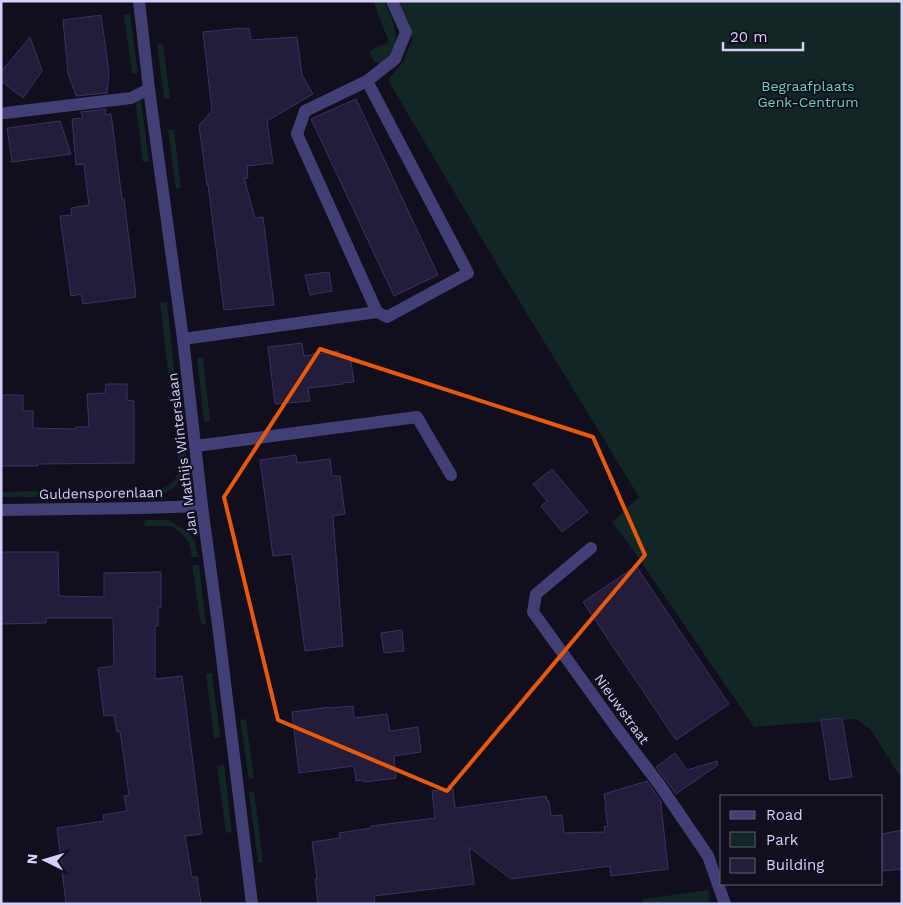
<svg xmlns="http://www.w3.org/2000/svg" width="903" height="905" viewBox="0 0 903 905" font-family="'Work Sans',sans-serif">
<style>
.green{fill:#122625}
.building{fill:#231c3b;stroke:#3c3165}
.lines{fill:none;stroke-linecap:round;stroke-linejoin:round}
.minor{stroke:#423f76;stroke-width:12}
.marked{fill:none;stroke:#e8590c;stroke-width:4;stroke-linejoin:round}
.labels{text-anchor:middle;stroke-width:4;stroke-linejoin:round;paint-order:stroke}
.park-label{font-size:14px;fill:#65d0b7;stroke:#110e1d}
.street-label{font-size:14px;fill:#d5d0f9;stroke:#110e1d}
</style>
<rect width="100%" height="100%" fill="#110e1d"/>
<g class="green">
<path d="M 373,1 L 384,1 C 392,18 403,40 390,56 C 388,59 384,62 381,64 L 374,62 L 369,51 L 389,42 Z"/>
<polygon points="399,1 902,1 902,779 870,729 856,719 754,727 635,553 612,522 639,497 501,271 389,82 390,77 403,62 412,40 409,23"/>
<polygon points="130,14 138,73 132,73 124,15"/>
<polygon points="163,43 170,98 164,99 157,44"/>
<polygon points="135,99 141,99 149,162 143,162"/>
<polygon points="168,130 174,130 181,188 176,189"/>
<polygon points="167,302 176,385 170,386 160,303"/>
<polygon points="203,357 210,421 204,422 197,358"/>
<path d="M 172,400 L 178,400 L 187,462 C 181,487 169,495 145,497 L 144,491 C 162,490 177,487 179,466 Z"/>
<polygon points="38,491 38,497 1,497 1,492"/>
<polygon points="145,520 168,520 188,532 195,541 198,557 192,557 189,543 182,534 171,526 144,526"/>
<polygon points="192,565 199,565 206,624 201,625"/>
<polygon points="212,673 220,737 214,738 206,674"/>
<polygon points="246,719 254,778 249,779 240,720"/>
<polygon points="224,765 232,832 226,833 217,766"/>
<polygon points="254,791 263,862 258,863 249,792"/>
<polygon points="709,890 709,904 643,904 643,899"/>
</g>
<g class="building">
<polygon points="101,15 109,72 107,93 76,96 68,73 63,20"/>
<polygon points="242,28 242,29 249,28 251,40 297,37 302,75 313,94 267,121 273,163 247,166 248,178 244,178 255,218 263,217 274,305 224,310 215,240 208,185 207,185 199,125 212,111 203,32"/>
<polygon points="30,37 42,71 23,98 1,81 1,72"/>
<polygon points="356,99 438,275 394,296 311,119"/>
<polygon points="106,109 105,115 111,114 122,199 124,199 136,297 83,304 81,294 71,296 60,216 72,215 71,208 89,205 84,164 76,165 72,119 83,118 81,112"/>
<polygon points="60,121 71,154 12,162 7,128"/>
<polygon points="329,272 332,291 310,295 305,275"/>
<polygon points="302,343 304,356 338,351 339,357 350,356 354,382 342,383 343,384 308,388 310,401 275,404 268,347"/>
<polygon points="106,384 127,384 127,400 134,401 134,463 38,464 38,466 1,466 1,395 23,395 23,411 33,411 33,428 76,429 76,427 89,427 87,394 105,393"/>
<polygon points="296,455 297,463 330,459 332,476 340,476 345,514 333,516 343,646 305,651 292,554 273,556 260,460"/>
<polygon points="552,469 588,512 562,532 541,506 547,501 533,484"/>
<polygon points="1,552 58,552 59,596 104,597 104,573 161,572 161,607 158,608 158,626 155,626 155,679 182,676 202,834 185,836 192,877 197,877 201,904 66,904 57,828 104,821 103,815 127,811 124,796 129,795 120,731 117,732 114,715 104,716 98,668 114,666 113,618 46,618 46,623 1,624"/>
<polygon points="636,566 729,704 676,740 583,602"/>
<polygon points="402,630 404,651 384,653 381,633"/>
<polygon points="353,706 354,718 387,714 390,731 418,727 421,752 394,756 396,778 364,782 363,780 356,781 354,766 299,773 292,712 330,707 330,708"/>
<polygon points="842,718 852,777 830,780 821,720"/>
<polygon points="675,753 687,770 717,761 718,765 676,794 656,767"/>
<polygon points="647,781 662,803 661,804 668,869 611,876 610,866 511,879 469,847 474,884 374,896 375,904 318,904 315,879 317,879 312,842 340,838 339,833 371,828 371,826 435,818 432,791 453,789 455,808 546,796 547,801 549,801 551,816 562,815 564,833 605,832 604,826 608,827 605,807 606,806 604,794"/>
<polygon points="902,830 902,869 882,871 882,834"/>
</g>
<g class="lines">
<g class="minor">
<polyline points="139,1 149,89 183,339 202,506 218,625 252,904"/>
<polyline points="367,81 395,59 406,32 392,1"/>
<polyline points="5,113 131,98 149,89"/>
<polyline points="183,339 377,312 387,317 468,273 367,81 305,111 297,134 377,312"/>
<polyline points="196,446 417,417 451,475"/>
<polyline points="1,510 142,508 202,506"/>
<polyline points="591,548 536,594 533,612 618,730 659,784 708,856 725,904"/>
</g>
</g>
<path class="marked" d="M 320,349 L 593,437 L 645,555 L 447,791 L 278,720 L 224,497 Z"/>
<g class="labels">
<g class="park-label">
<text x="808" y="91">Begraafplaats<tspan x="808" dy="16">Genk-Centrum</tspan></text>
</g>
<g class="street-label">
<text transform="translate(182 454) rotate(-97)" y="5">Jan Mathijs Winterslaan</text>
<text transform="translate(101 493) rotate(-1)" y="5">Guldensporenlaan</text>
<text transform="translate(622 709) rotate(54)" y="5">Nieuwstraat</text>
</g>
</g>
<rect width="903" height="905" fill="none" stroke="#d5d0f9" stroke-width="5"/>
<rect x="720" y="795" width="162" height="90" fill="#110e1d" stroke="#5f5c75"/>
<rect x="730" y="811" width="25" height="8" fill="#423f76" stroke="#5f5c75"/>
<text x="766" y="820" font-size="15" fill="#d5d0f9">Road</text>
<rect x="730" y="832" width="25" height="15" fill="#122625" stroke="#5f5c75"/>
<text x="766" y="845" font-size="15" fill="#d5d0f9">Park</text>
<rect x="730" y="858" width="25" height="15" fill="#231c3b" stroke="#5f5c75"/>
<text x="766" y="870" font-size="15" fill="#d5d0f9">Building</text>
<g transform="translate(45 860) rotate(275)" stroke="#110e1d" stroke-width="4" paint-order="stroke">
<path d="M0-4L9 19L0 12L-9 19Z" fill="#d5d0f9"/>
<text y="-8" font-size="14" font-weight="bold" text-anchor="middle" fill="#d5d0f9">N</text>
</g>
<path d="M723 42v8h80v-8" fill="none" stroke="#d5d0f9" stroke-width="2.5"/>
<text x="730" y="42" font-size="15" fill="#d5d0f9" stroke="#110e1d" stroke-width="4" paint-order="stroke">20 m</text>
</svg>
